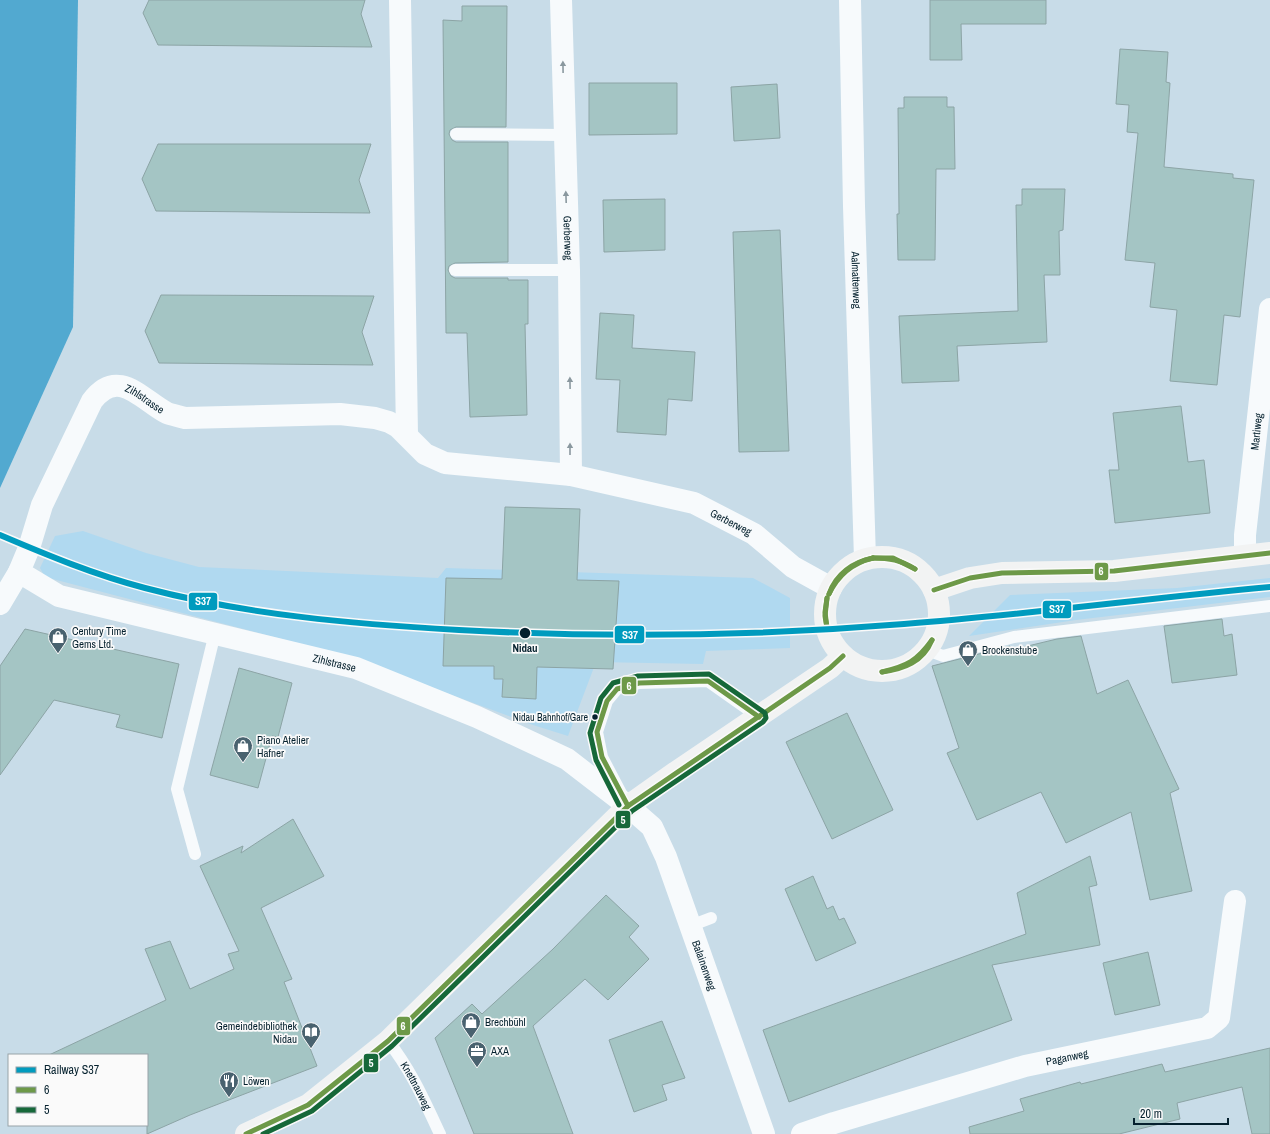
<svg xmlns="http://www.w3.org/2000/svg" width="1270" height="1134" viewBox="0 0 1270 1134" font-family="'Archivo Narrow',sans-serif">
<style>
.built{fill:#b0d9f0}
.water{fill:#52a9d0}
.building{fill:#a4c5c4;stroke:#8ca4a5}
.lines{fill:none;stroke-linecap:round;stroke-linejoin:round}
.service{stroke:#f7fafc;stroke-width:12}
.minor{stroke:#f7fafc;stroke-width:22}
.secondary{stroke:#f2f3f3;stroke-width:22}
.bus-1-casing{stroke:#fafafa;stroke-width:8}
.bus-2-casing{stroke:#fafafa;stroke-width:8}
.bus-1{stroke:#6d9948;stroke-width:5}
.bus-2{stroke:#166839;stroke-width:5}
.rail-1-casing{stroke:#fafafa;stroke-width:9}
.rail-1{stroke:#009bbe;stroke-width:6}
.oneway{fill:#8a989f}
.stop-dot{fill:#05212e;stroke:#fafafa;stroke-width:1.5}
.labels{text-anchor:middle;stroke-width:3.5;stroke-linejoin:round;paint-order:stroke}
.bus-label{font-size:10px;fill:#05212e;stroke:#fafafa;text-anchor:end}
.street-label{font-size:11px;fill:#05212e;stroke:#fafafa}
.poi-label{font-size:11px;fill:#05212e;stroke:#fafafa;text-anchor:start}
.stop-label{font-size:11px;font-weight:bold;fill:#05212e;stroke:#fafafa}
.line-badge{stroke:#fafafa;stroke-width:1.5}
.badge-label{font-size:11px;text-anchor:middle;font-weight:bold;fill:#fff}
</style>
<rect width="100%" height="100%" fill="#c8dce8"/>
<g class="built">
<polygon points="83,531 146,553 199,567 438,578 446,568 753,578 790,598 790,648 706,651 703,664 596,662 568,736 533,725 347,656 45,577 40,568 55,536"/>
<polygon points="1270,578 1270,597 1076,620 969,636 1010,595 1177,588"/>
</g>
<polygon class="water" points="0,0 78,0 73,327 0,488"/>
<g class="building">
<polygon points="149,0 365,0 361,14 372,47 158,45 143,13"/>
<polygon points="930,0 1046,0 1046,24 961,24 962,60 930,60"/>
<polygon points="462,6 507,6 506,127 456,127 450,130 449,134 452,140 456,142 508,142 508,262 455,263 449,266 448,270 451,276 455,278 508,278 508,280 528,280 528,324 525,324 527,415 470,417 467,333 446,333 443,20 462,21"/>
<polygon points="1120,49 1168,52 1166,82 1170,83 1164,167 1233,174 1233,178 1254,180 1240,317 1224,315 1217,385 1170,381 1177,310 1150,307 1155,263 1125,260 1138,133 1127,132 1129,105 1116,104"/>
<polygon points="589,83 677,83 677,134 589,135"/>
<polygon points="777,84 780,138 734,141 731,87"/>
<polygon points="904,97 947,97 947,107 954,107 955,169 936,169 935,260 898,260 897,214 899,214 898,108 904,108"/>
<polygon points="158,144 371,144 359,180 370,213 156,211 142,179"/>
<polygon points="1022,189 1065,189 1063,230 1059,231 1060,275 1044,275 1047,342 957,346 959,381 902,383 899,316 1018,311 1016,205 1022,205"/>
<polygon points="665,199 665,250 604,252 603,200"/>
<polygon points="780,230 789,451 739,452 733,232"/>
<polygon points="161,295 374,296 362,332 373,365 159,363 145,331"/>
<polygon points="600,313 634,315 632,348 695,352 692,401 668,399 666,435 617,432 620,380 596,379"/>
<polygon points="1181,406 1188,462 1204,460 1210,513 1115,523 1109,470 1119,470 1113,413"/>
<polygon points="505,507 580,509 577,580 619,581 613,669 537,667 536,699 502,697 503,679 494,679 494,666 443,666 446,578 502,579"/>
<polygon points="1222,619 1224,636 1232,634 1237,675 1172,683 1164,626"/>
<polygon points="25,629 179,664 162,738 116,727 120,715 54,700 0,775 0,666"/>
<polygon points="1081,636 1097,694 1128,680 1179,789 1170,793 1192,891 1150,900 1131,812 1066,843 1041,792 977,820 947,753 959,748 932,666 1010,646 1011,650 1057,639"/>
<polygon points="239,668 292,683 278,737 272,736 258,788 210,775"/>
<polygon points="847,713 893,810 832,839 786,742"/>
<polygon points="293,819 324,876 261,908 292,979 284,982 317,1066 190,1115 147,1134 147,1055 49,1055 166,1000 145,949 170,941 190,989 234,969 228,954 239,951 200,866 243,846 241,853"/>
<polygon points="1090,856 1097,885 1089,887 1100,945 992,965 1012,1020 789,1102 763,1030 1026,934 1017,893"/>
<polygon points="813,876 827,909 833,906 839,920 844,918 856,943 816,961 785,889"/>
<polygon points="606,895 639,926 629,937 649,959 608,1000 585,979 533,1026 573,1134 474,1134 435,1038 472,1004 482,1014 553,949"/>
<polygon points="1148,952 1160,1005 1115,1015 1103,963"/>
<polygon points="662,1021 685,1078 662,1085 667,1100 634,1112 609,1040"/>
<polygon points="1270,1048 1270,1134 1252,1134 1242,1087 1177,1103 1180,1119 1119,1134 970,1134 969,1127 1024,1111 1020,1099 1080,1082 1081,1084 1162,1064 1165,1072"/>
</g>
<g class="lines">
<g class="service">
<polyline points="456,134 564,135"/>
<polyline points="455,270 569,270"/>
<polyline points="927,650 943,656 1014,637 1270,606"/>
<polyline points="623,797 602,757 597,732 607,701 617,689 639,683 708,681 759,717"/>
<polyline points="195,854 177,789 215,633"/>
<polyline points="690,926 711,918"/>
<path id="s1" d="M 388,1041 C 411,1070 424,1100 440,1134"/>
</g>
<g class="minor">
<polyline points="400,0 407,435"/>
<path id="s2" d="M 561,0 L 569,270 L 571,475"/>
<path id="s3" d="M 850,0 L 854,206 L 865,559"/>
<path id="s4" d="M 1245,555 L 1245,535 L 1270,309"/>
<path id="s5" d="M 19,572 L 59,596 L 356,668 L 477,717 L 567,759 L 628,806 L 652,827 L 666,857 L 764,1134"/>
<path id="s6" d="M 0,604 L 19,572 L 29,548 L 42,505 L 92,401 C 118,366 142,400 167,413 C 172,415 179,416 185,418 L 340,414 L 375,418 L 389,422 L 398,427 L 425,454 L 445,463 L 571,475 L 694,503 L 754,534 L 793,567 L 831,588"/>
<path id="s7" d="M 802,1134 L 834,1123 L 1025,1066 L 1207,1028 L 1219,1018 L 1235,901"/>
</g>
<g class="secondary">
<circle cx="882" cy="614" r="57"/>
<polyline points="934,590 970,578 1002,573 1114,571 1270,553"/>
<polyline points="246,1134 308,1105 388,1041 628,806 676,772 830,668 843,656"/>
</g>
<g class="bus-1-casing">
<g id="bus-1">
<polyline points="873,558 893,558 915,569"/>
<path d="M 873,558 C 889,558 901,560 915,569"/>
<polyline points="934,590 970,578 1002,573 1114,571 1270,553"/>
<path d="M 829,594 C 836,574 853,562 873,558"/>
<path d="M 829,594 C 838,575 852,563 873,558"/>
<polyline points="827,628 825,616 827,598"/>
<polyline points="827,628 825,612 827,598"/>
<path d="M 882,672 C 907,666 917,661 932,640"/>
<path d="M 882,672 C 904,669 923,662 932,640"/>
<polyline points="628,806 602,757 597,732 607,701 617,689 639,683 708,681 759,717"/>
<polyline points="246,1134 308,1105 388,1041 628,806 830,668 843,656"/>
</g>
</g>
<g class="bus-2-casing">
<polyline id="bus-2" points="263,1134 312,1111 392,1046 632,811 763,722 766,718 765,713 709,674 638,676 613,683 601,698 590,733 596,760 619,805"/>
</g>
<use href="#bus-1" class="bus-1"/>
<use href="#bus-2" class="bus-2"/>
<g class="rail-1-casing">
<path id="rail-1" d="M 0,535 C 47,555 95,575 145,588 C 247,615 354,624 459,630 C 606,638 756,636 904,624 C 1026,615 1148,598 1270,587"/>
</g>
<use href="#rail-1" class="rail-1"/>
</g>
<defs><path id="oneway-solid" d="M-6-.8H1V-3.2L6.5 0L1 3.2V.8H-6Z"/></defs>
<g class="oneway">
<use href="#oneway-solid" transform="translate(563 67) rotate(-91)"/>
<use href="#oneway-solid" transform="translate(566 197) rotate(-92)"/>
<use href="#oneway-solid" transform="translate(570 383) rotate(-91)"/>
<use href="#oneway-solid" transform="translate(570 449) rotate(-90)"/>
</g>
<defs>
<g id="shop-pin" transform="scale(1)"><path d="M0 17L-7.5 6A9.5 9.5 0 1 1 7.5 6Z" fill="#49626f" stroke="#fafafa"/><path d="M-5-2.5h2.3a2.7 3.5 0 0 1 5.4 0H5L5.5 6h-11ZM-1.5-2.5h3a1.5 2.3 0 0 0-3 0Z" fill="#fff"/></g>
<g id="library-pin" transform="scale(1)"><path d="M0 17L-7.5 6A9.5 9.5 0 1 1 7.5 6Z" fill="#49626f" stroke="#fafafa"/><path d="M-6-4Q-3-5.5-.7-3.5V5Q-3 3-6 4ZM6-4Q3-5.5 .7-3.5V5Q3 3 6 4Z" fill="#fff"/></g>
<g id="office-pin" transform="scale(1)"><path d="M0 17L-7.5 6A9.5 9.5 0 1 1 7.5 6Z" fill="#49626f" stroke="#fafafa"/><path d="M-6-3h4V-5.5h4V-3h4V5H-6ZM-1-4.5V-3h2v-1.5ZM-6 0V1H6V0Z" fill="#fff"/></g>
<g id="restaurant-pin" transform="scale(1)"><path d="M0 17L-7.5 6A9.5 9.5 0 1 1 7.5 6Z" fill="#49626f" stroke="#fafafa"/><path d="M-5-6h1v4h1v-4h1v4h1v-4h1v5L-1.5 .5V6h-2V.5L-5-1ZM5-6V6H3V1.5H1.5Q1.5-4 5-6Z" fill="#fff"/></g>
</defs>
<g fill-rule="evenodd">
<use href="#shop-pin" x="58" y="637"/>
<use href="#shop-pin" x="968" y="650"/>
<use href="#shop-pin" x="243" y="746"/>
<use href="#shop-pin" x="471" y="1022"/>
<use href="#library-pin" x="311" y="1032"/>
<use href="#office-pin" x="477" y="1051"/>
<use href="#restaurant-pin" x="229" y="1081"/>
</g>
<g class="stop-dot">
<circle cx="525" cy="633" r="6"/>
<circle cx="595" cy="717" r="3.5"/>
</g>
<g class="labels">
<g class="bus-label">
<text x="588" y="721">Nidau Bahnhof/Gare</text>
</g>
<g class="street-label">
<text dy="4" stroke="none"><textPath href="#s2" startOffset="238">Gerberweg</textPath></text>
<text dy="4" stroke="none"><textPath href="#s3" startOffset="280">Aalmattenweg</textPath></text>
<text dy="4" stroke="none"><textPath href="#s6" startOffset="285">Zihlstrasse</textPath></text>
<text dy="4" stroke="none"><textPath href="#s4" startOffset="124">Martiweg</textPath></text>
<text dy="4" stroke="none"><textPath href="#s6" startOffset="900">Gerberweg</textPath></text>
<text dy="4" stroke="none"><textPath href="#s5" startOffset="330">Zihlstrasse</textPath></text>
<text dy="4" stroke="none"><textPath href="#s5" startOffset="839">Balainenweg</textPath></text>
<text dy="4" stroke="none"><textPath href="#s7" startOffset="276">Paganweg</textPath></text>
<text dy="4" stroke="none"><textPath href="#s1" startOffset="53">Knettnauweg</textPath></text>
</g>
<g class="poi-label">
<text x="72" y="635">Century Time<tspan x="72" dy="13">Gems Ltd.</tspan></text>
<text x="982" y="654">Brockenstube</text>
<text x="257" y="744">Piano Atelier<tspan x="257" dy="13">Hafner</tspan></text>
<text x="485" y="1026">Brechbühl</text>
<text x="297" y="1030" text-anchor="end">Gemeindebibliothek<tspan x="297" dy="13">Nidau</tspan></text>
<text x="491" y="1055">AXA</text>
<text x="243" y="1085">Löwen</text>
</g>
<g class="stop-label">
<text x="525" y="652">Nidau</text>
</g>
</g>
<g class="line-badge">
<rect x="1094" y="562" width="15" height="19" rx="4" fill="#6d9948"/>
<rect x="188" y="592" width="30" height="19" rx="4" fill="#009bbe"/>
<rect x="1042" y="600" width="30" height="19" rx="4" fill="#009bbe"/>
<rect x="614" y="625" width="31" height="19" rx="4" fill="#009bbe"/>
<rect x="621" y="676" width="16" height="19" rx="4" fill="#6d9948"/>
<rect x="615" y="810" width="16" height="19" rx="4" fill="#166839"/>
<rect x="396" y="1016" width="15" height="20" rx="4" fill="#6d9948"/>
<rect x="363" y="1053" width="16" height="20" rx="4" fill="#166839"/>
</g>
<g class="badge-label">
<text x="1101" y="575">6</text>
<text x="203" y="605">S37</text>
<text x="1057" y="613">S37</text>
<text x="630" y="639">S37</text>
<text x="629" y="690">6</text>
<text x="623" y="824">5</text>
<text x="403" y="1030">6</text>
<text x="371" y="1067">5</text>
</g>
<rect x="8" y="1054" width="140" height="72" fill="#fafafa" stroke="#98a3a8"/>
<rect x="16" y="1067" width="20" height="6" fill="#009bbe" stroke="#98a3a8"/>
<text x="44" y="1074" font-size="12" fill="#05212e">Railway S37</text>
<rect x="16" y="1087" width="20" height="6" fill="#6d9948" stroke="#98a3a8"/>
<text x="44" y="1094" font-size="12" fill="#05212e">6</text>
<rect x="16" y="1107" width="20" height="6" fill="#166839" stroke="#98a3a8"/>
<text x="44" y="1114" font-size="12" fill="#05212e">5</text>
<path d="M1134 1118v6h94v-6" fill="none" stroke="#05212e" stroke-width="2"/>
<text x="1140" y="1118" font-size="12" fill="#05212e" stroke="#fafafa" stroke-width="3" paint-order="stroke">20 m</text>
</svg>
